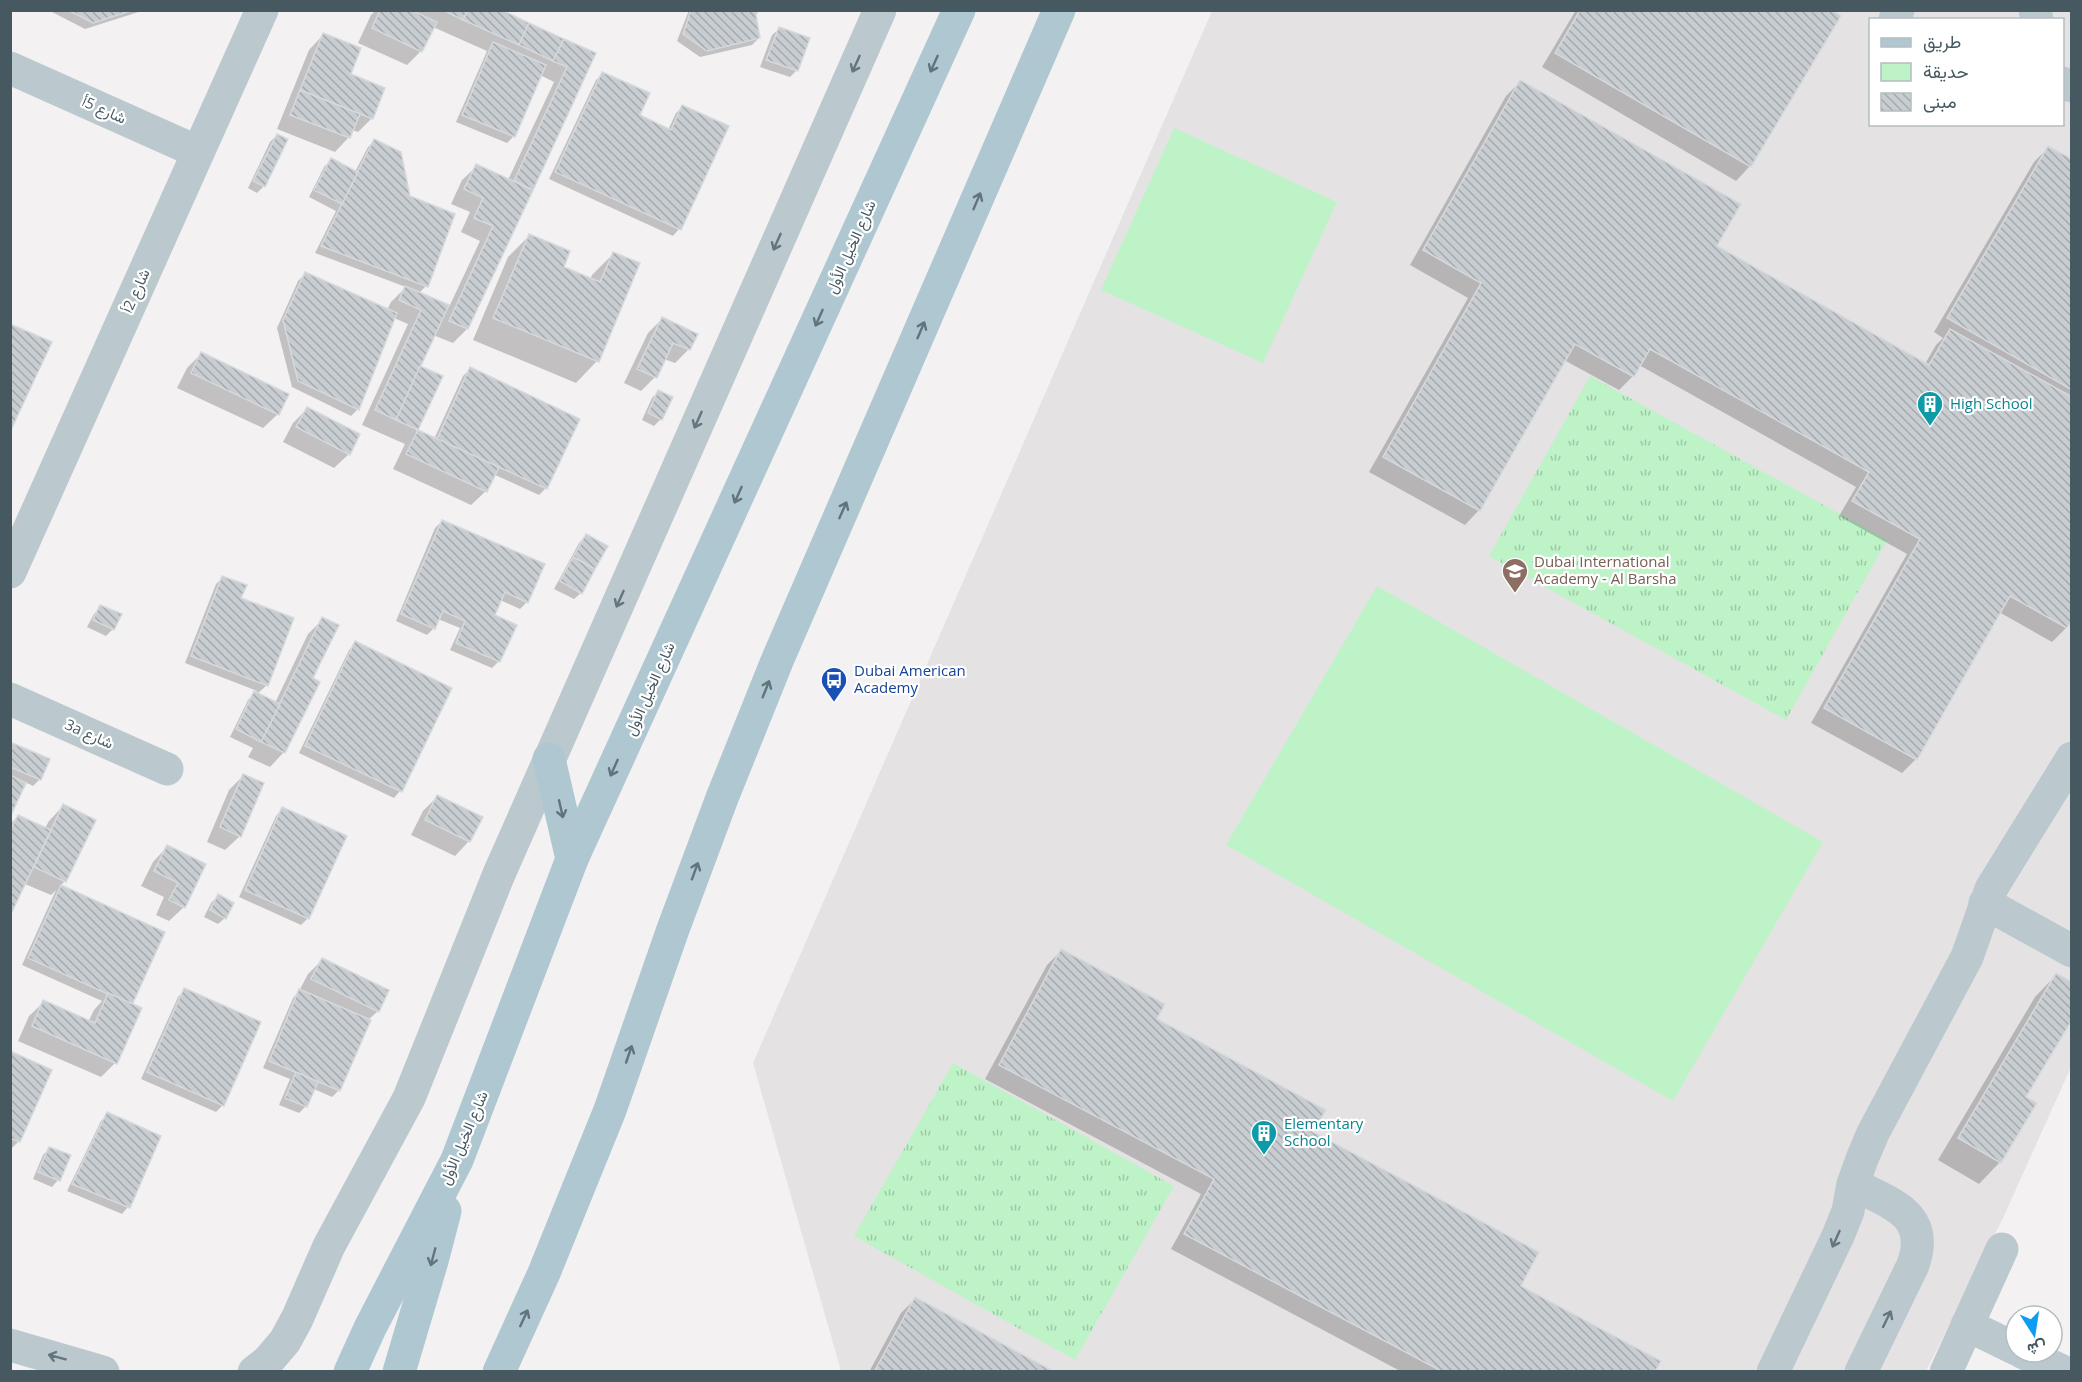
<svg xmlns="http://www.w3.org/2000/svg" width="2082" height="1382" viewBox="0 0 2082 1382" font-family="'Open Sans',Vazirmatn,sans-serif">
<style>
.education{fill:#e5e2e4;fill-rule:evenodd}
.grass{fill:url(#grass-tufts)}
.park{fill:#bef3c8}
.shadow{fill:#0003}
.building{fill:url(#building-back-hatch);stroke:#d5d9dd;stroke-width:1.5}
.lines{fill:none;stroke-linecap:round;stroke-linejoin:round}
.minor{stroke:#bbc9cf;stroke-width:33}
.major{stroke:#afc7d1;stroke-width:33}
.oneway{stroke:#64757c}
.oneway2{stroke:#61747c}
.labels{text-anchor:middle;stroke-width:4.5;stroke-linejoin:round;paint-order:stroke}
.street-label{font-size:15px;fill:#475960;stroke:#fff}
.culture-label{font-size:15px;fill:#0d838f;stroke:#fff;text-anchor:start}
.education-label{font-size:15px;fill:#785e54;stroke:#fff;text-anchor:start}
.transit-label{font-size:15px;fill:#164399;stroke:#fff;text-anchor:start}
</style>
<defs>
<pattern id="grass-tufts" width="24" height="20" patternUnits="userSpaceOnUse" patternTransform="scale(1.5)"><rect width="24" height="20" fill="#bef3c8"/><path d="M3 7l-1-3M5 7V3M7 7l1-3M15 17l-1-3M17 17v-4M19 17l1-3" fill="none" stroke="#9cc8a6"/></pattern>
<pattern id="building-back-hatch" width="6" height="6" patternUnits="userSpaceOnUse" patternTransform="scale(1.5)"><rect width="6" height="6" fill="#c8cdd1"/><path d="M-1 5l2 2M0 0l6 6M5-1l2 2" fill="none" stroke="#a4a9ad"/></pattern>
</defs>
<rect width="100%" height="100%" fill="#f4f1f2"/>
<path class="education" d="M 1212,11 L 2071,11 L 2071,1067 L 2003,1218 L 1926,1371 L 841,1371 L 753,1063 ZM 1870,20 L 2062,20 L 2062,124 L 1870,124 Z"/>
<g class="grass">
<polygon points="1590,376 1887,540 1786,720 1489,556"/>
<polygon points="953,1063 1174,1186 1075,1360 854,1236"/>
</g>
<g class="park">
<polygon points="1174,128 1337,202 1263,363 1101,290"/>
<polygon points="1377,586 1823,842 1673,1101 1226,845"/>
</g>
<g class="shadow">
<polygon points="48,10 145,10 85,29"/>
<polygon points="376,10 498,10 594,54 467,329 453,343 433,335 418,367 441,377 416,431 434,439 463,376 470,369 546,488 539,495 493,474 486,491 471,505 393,469 405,444 362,425 408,324 394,318 358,409 351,416 292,387 277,328 298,281 305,274 387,310 391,302 406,287 315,253 336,211 309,197 324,167 331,160 355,172 368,147 374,141 426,286 419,293 449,307 480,241 461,232 470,212 451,204 462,180 477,166 508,180 554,82 540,75 514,136 507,143 456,122 487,51 433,27 421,51 407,65 358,43 371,15"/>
<polygon points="689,10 756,10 754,15 759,38 752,45 700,57 677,41"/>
<polygon points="1576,10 1829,10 1839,16 1750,166 1736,181 1542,67"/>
<polygon points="779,29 797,70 790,77 760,67 772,35"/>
<polygon points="323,35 349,75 372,118 358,132 352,130 349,137 335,152 277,129 309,50"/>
<polygon points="603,74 638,116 668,130 676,113 683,106 679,229 673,236 549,179 596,80"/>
<polygon points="1520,82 1715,247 1925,364 1936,345 1943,338 1934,332 2034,162 2048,148 2072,161 2072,618 2066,628 2052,642 1999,612 1916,759 1902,773 1811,723 1907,554 1839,516 1856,487 1639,365 1633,376 1619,390 1564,360 1479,510 1465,525 1369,472 1468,298 1410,265 1506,96"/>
<polygon points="277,135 264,186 257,193 248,188 270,142"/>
<polygon points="529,236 562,268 590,280 592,275 613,254 597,361 576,383 473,340 508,257"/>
<polygon points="662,319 689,349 675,363 664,359 655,377 641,391 624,383 648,333"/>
<polygon points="201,354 278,414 263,428 177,388 187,368"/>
<polygon points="658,392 661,419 654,426 642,420 652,398"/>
<polygon points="307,409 349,454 334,468 283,442 293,423"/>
<polygon points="442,521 527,602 520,609 500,600 493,616 499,661 492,668 450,650 460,628 438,619 434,628 427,635 396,621 435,528"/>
<polygon points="586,536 581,593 574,599 554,589 579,543"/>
<polygon points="223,577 239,598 292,619 266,686 257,694 275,703 308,634 323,619 311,678 284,752 270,767 248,757 253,748 230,737 248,700 257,691 185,663 216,584"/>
<polygon points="100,607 113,629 106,636 87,627 94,614"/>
<polygon points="356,643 400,791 394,798 299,753 349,650"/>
<polygon points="10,744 40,779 33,786 25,782 10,812"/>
<polygon points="244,775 240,836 225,850 207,842 229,790"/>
<polygon points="437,797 469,841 455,856 411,835 423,811"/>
<polygon points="63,806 65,881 60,886 163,932 130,1005 115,1063 101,1077 18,1041 29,1016 44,1002 88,1022 94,1010 102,1001 22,965 56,890 51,895 25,884 10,913 10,824 19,816 45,828 49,821"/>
<polygon points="282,809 308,918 301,925 239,897 276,816"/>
<polygon points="167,847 204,864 184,907 169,921 156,915 164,897 141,886 153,862"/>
<polygon points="218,896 225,918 218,924 204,917 211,903"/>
<polygon points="1061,951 1518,1287 1654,1372 1402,1372 1171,1249 1201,1194 985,1079 1047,965"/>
<polygon points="322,960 378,1011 368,1020 339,1090 332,1097 314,1089 306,1106 299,1113 279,1105 290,1079 263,1068 293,998 299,991 308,974"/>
<polygon points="2056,975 2024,1097 2000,1162 1979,1184 1938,1160 2035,997"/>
<polygon points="185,990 223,1105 216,1112 141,1079 178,997"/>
<polygon points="10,1053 19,1141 12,1148 10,1147"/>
<polygon points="108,1114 128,1207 122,1214 67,1191 101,1121"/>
<polygon points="50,1148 58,1180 52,1187 33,1179 43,1155"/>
<polygon points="915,1299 1052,1372 869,1372 901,1313"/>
</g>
<g class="building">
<polygon points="68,10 133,10 93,23"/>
<polygon points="380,10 411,10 437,22 422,52 372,28"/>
<polygon points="443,10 468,10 463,20"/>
<polygon points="468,10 502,10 529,23 519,45 463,20"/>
<polygon points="691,10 758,10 756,15 760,38 707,51 683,34"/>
<polygon points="1580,10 1832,10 1841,16 1751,167 1555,53"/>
<polygon points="529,23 564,39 553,61 519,45"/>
<polygon points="779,27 810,38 798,71 766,60"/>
<polygon points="323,33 361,48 351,74 385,88 373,119 300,90"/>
<polygon points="564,39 596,53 533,190 514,181 567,67 553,61"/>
<polygon points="493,42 546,65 515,137 462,115"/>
<polygon points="602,72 650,93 640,115 671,130 682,105 729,126 681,230 555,172"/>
<polygon points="1520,80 1741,204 1717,246 1929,365 1950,329 2072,397 2072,621 2067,628 2010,596 1917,760 1824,708 1920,539 1852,501 1869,472 1650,349 1634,377 1575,344 1480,511 1383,457 1481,283 1423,250"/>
<polygon points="300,90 360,114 350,138 290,115"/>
<polygon points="277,134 288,139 265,187 253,181"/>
<polygon points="374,139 401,152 410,196 455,214 428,287 321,246"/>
<polygon points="2048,146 2072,159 2072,390 1947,318"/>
<polygon points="331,158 358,172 342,204 314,190"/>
<polygon points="476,164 533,190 468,329 449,321 493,226 474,218 483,198 464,189"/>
<polygon points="529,234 570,251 564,267 600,282 613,252 640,263 599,362 493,318"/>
<polygon points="305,272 397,313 359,410 298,381 283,320"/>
<polygon points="405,286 449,305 396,420 375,410 421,310 399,300"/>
<polygon points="662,317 698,334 690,350 673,343 657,378 637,369"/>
<polygon points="10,324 52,342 10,432"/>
<polygon points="201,352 289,394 279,415 191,373"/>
<polygon points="420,366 443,376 418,430 396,420"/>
<polygon points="470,367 580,419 547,489 437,439"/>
<polygon points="658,390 673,397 662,420 648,413"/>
<polygon points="307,407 360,434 350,455 296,427"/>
<polygon points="418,430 499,467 487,492 406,454"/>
<polygon points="442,520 545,564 528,603 505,592 495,615 517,625 500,662 456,643 465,621 443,611 435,629 401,614"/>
<polygon points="586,534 608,546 595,569 573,557"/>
<polygon points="573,557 595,569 582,594 560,581"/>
<polygon points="222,576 247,585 241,598 294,618 268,686 191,656"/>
<polygon points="100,605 122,614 114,630 93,620"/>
<polygon points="322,617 339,625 313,678 320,682 285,753 261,742"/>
<polygon points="355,641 452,688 402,792 305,746"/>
<polygon points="254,691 280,704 261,742 236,729"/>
<polygon points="10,742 50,759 41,780 10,767"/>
<polygon points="243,774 264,783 241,837 220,827"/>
<polygon points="10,775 26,783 11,815 10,815"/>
<polygon points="437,795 483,817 470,842 425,820"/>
<polygon points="63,804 96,820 66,882 34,867"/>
<polygon points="282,807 347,836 309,919 245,890"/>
<polygon points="18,815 51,830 10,916 10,831"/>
<polygon points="167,845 206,864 185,908 169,900 178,883 154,871"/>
<polygon points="61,885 165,932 132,1005 28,958"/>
<polygon points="218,894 234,903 226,919 210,910"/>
<polygon points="1061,949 1165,1004 1157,1019 1326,1110 1313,1132 1539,1252 1521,1286 1661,1361 1655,1372 1443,1372 1184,1234 1214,1179 999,1065"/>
<polygon points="322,958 389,990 379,1012 311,979"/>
<polygon points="2056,973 2072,982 2072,1020 2026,1097 2037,1103 2001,1163 1958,1138"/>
<polygon points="184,988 261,1022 224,1106 147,1072"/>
<polygon points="299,989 371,1020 340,1091 269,1061"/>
<polygon points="108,993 142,1008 117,1064 32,1026 43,1000 95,1023"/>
<polygon points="10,1051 52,1070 20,1142 10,1138"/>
<polygon points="296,1072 318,1082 307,1107 285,1098"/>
<polygon points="107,1112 161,1136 130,1208 72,1184"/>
<polygon points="49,1147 71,1155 60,1181 38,1172"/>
<polygon points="915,1297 1055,1372 874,1372"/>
</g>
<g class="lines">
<g class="minor">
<polyline points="2035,10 2037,20"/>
<polyline points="1895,20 1898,10"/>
<polyline points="10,68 198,152"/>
<polyline points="2062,83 2072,86"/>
<polyline points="10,572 262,10"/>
<polyline points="10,699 167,769"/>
<polyline points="1985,903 2072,951"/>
<path d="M 1853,1184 C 1891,1204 1931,1214 1913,1265 L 1861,1372"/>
<polyline points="1967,1325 2016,1349"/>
<polyline points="10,1345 103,1372"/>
<polyline points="2022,1352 2064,1372"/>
<polyline points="254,1372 268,1361 285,1341 297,1319 329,1246 409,1098 499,874 880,10"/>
<polyline points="1773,1372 1838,1236 1848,1211 1853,1184 1862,1159 1873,1133 1967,957 1991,889 2072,758"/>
<polyline points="1946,1372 2002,1249"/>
</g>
<g class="major">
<polyline points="549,759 572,859"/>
<polyline points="350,1372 370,1328 457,1160 572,859 959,10"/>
<polyline points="399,1372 432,1261 445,1211"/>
<polyline points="499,1372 544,1273 610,1110 672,932 722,798 777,661 1059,10"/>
</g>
</g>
<defs><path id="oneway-shaft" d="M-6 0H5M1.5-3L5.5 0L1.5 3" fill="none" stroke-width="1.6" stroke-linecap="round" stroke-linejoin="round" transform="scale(1.5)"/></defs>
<g class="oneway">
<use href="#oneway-shaft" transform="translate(856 64) rotate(114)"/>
<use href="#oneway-shaft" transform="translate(777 242) rotate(114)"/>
<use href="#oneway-shaft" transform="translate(698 420) rotate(114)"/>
<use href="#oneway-shaft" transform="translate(620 599) rotate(114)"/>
<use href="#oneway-shaft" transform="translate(1836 1239) rotate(114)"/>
<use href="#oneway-shaft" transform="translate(1887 1319) rotate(-64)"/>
<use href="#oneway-shaft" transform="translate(57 1357) rotate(-165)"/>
</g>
<g class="oneway2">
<use href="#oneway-shaft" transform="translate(934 64) rotate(114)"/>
<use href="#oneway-shaft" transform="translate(977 201) rotate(-67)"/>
<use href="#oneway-shaft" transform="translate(819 318) rotate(114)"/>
<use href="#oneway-shaft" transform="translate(921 330) rotate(-67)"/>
<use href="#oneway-shaft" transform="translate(738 495) rotate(114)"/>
<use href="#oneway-shaft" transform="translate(843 510) rotate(-66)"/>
<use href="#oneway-shaft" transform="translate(766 689) rotate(-68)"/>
<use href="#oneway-shaft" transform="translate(614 768) rotate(114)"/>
<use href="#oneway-shaft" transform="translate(561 809) rotate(77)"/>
<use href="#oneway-shaft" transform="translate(695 871) rotate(-70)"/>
<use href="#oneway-shaft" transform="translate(629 1054) rotate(-71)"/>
<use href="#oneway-shaft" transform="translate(433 1257) rotate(105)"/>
<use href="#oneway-shaft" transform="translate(524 1318) rotate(-65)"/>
</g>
<defs>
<g id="building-pin" transform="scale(1.35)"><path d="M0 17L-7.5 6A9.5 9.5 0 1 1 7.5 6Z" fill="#0f9aa8" stroke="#fff"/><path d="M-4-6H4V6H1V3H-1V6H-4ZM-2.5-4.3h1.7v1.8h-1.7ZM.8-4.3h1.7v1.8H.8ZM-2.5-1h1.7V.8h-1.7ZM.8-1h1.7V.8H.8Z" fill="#fff"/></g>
<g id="school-pin" transform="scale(1.35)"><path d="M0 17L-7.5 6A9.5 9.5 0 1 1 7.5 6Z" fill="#8d6e63" stroke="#fff"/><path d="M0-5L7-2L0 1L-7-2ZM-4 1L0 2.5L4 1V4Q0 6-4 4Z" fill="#fff"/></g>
<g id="bus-pin" transform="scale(1.35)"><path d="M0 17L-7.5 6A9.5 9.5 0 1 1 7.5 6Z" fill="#1a4fb4" stroke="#fff"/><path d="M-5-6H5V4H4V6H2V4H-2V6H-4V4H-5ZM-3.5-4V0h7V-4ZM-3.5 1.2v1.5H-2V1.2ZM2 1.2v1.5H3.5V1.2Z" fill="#fff"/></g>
</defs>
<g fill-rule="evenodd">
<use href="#building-pin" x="1930" y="404"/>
<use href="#school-pin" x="1515" y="571"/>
<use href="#bus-pin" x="834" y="680"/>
<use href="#building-pin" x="1264" y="1133"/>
</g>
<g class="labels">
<g class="street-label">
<text transform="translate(104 110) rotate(24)" y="5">شارع 5أ</text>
<text transform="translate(851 247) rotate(-66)" y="5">شارع الخيل الأول</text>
<text transform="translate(136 291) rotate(-66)" y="5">شارع 2أ</text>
<text transform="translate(650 689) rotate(-66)" y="5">شارع الخيل الأول</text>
<text transform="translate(89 734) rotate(24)" y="5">3a شارع</text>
<text transform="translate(464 1138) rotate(-67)" y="5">شارع الخيل الأول</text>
</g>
<g class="culture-label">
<text x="1950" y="409">High School</text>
<text x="1284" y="1129">Elementary<tspan x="1284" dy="17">School</tspan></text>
</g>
<g class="education-label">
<text x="1534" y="567">Dubai International<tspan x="1534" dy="17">Academy - Al Barsha</tspan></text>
</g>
<g class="transit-label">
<text x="854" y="676">Dubai American<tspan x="854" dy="17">Academy</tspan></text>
</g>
</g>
<rect width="2082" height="1382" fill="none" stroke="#475960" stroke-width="24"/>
<rect x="1869" y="18" width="195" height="108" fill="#ffffff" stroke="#b5bdbf" stroke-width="1.5"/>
<rect x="1881" y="38" width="30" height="9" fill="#afc7d1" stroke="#b5bdbf" stroke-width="1.5"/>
<text x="1923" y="48" font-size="18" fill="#475960">طريق</text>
<rect x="1881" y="63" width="30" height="18" fill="#bef3c8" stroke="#b5bdbf" stroke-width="1.5"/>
<text x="1923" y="78" font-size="18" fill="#475960">حديقة</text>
<rect x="1881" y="93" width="30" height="18" fill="url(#building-back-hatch)" stroke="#b5bdbf" stroke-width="1.5"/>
<text x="1923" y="108" font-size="18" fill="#475960">مبنى</text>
<g transform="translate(2034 1334) rotate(168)"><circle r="28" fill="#ffffff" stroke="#b5bdbf" stroke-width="1.5"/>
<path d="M0-4.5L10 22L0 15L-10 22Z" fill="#0d9df2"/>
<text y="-9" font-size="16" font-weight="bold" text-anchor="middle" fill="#475960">ش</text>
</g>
</svg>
